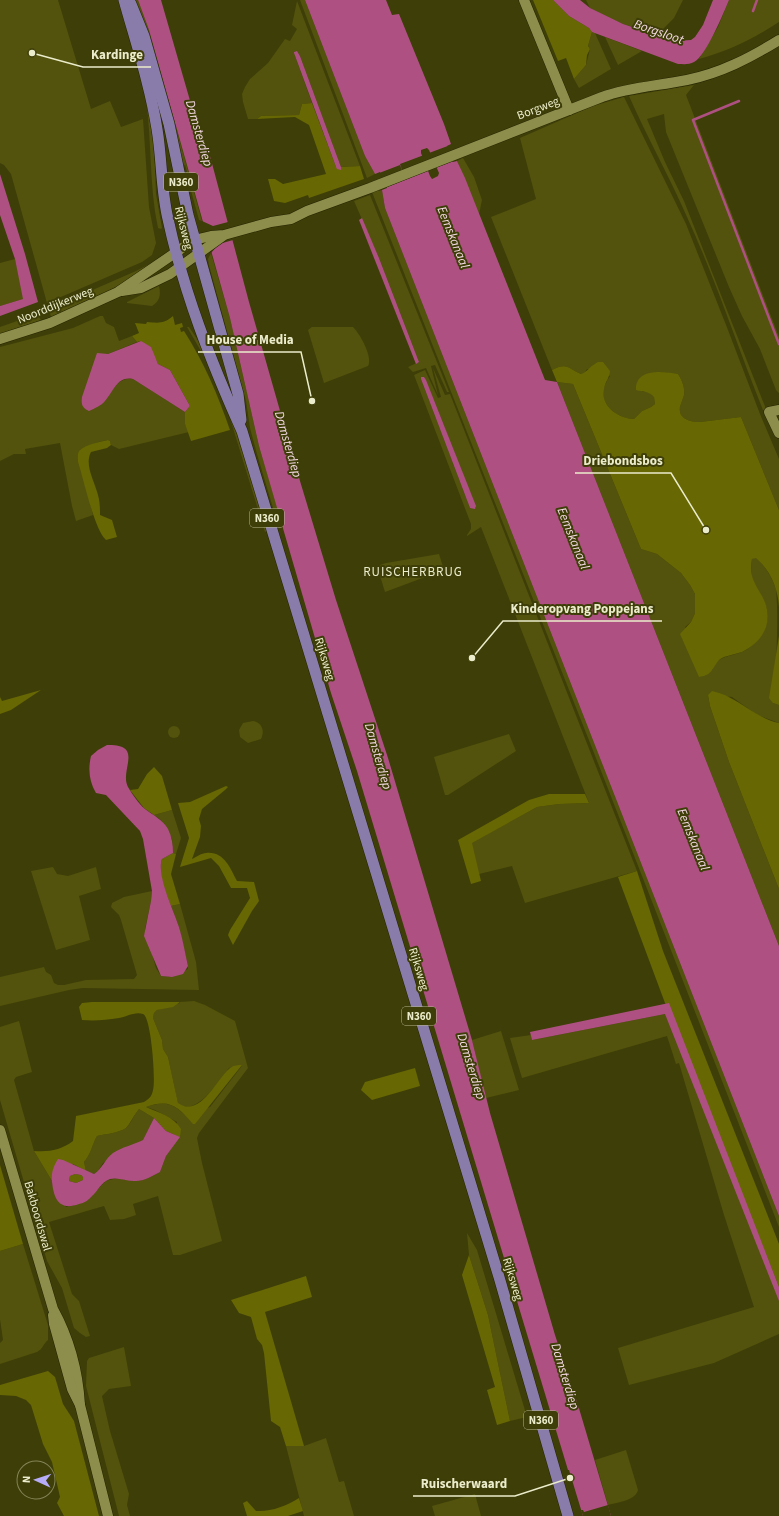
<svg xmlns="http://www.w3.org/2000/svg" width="779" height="1516" viewBox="0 0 779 1516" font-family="'Source Sans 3',sans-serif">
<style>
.green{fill:#53530d;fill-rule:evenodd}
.forest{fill:#676704}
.water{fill:#ae5182;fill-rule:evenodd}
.pier{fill:#3e3e08}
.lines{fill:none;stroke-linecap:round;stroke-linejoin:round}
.stream{stroke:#ae5182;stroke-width:2.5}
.secondary-casing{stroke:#242401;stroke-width:11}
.primary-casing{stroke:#242401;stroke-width:12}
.secondary{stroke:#8d8e4c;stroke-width:10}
.primary{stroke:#8a7caa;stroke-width:11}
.labels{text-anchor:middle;stroke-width:4;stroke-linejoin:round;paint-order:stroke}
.shield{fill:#3e3e08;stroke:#b7b890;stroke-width:1}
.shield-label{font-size:11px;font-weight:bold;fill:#ebeccb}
.street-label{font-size:12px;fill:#ebeccb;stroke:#3e3e08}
.water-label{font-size:13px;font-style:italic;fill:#f6dbe7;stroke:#3e3e08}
.neighbourhood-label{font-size:13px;letter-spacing:1px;fill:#ebeccb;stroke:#3e3e08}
.leader{fill:none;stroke:#ebeccb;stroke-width:1.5}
.callout-dot{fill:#ebeccb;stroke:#3e3e08;stroke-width:1.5}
.callout-label{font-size:13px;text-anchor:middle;font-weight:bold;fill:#ebeccb;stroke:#3e3e08;stroke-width:4;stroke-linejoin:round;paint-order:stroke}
</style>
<rect width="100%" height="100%" fill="#3e3e08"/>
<g class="green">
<polygon points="0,0 58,0 91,109 110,101 121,127 143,119 149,207 156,243 152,255 142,262 47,303 11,174 4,165 0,163"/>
<polygon points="132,0 138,0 149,30 202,221 199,220 190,187 185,173 187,172 185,165 181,167"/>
<polygon points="300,0 305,0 365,156 375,174 367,178"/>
<polygon points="586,0 683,0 674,18 657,35 623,24 609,18 590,8"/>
<path d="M 729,0 L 779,0 L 779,22 C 751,40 731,50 699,59 L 718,27 Z"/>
<polygon points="297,1 360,166 341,167 300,56 297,51 294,52 294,53 312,103 302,104 299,115 261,116 257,119 248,119 243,102 242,94 245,87 250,79 268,63 285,39 290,41 297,29 292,25"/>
<polygon points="592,32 595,33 611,69 579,88 574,79 586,65 590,49 588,46"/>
<polygon points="605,37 642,51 618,65"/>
<path d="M 694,85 L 686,95 L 779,337 L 779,393 L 776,390 L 760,349 L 742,316 L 729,287 L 666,132 L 664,114 L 647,119 L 665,162 L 684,201 L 766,409 L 763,410 C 737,346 716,280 687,217 C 669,176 647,137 629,96 Z"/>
<path d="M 624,97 L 686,224 L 728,330 L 760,414 L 779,459 L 779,510 L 741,417 L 700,422 C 691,422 678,419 680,407 C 681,403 683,399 684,395 C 685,387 682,380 678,374 L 659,372 L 642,392 C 647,391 651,393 654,396 L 655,404 L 651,407 L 642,411 L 634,419 C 619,419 602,407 603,391 C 604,386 607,380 610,376 L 587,369 L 584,374 L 581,374 C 568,369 568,362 552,370 L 491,217 L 536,199 L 520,138 L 593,106 Z"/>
<path d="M 148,98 L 154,145 L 156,194 L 162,228 L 161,229 L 158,228 C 149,186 152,142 146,100 Z"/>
<polygon points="463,158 474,177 482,200 479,214 457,161"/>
<polygon points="378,189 379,191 382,190 385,208 779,1216 779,1227 594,753 372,192"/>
<polygon points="370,195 449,392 447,392 435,365 431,366 438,395 426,368 413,372 408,367 419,362 379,258 354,201"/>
<polygon points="211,253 230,318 259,446 283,527 279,528 257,454 250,428 246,401 209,265 208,259"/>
<polygon points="15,259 24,299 0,306 0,263"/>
<polygon points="157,260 111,290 51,317 49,309 136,271"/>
<path d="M 159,286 C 161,295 160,301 152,306 L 127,303 L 127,302 Z"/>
<polygon points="37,314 41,320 0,334 0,327"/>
<path d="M 100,316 L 103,316 L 106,323 L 114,327 L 119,341 L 132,336 L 137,342 L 108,354 L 105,401 C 112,391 118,377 133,379 L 185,412 L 185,424 L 189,432 L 119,449 L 111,445 L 110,441 L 108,440 L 99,442 L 80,450 L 87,490 L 93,515 L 76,521 L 72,506 L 60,443 L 25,449 L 26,454 L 14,454 L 0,461 L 0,347 L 73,328 Z"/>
<polygon points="187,327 189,327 201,345 235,427 267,531 265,532 229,415 209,365"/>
<path d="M 312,327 L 353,327 C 360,334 373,357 368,366 L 324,383 L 308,330 Z"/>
<path d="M 433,368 L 445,395 L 450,394 L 637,871 L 525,903 L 512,866 L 479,874 L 471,843 L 537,807 L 559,804 L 589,803 L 481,527 L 467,536 L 467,535 L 471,529 L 471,524 L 414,375 L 425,370 L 438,398 L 441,397 ZM 424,377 L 441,418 L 476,508 L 470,508 L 421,379 Z"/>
<path d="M 557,382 L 573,384 L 641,549 L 657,554 L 681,573 L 690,585 L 695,594 L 695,613 L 691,622 L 685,627 L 712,670 C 720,651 736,659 750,647 C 753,644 756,639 759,635 C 762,631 766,627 767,622 C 771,603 756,593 752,577 C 751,570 751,565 752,559 L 756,557 C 765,566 772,577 776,589 C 779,619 776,671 773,703 L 779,705 L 779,723 L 757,715 L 732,697 L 708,695 L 710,706 L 729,762 L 779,889 L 779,946 Z"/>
<polygon points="439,554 444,570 385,592 377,566 386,563"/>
<path d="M 253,721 C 262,722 265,731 261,739 L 248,743 L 240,737 L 239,730 L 243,723 Z"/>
<circle cx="174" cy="732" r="6"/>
<polygon points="509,734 516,751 456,790 448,795 445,795 434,757"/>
<polygon points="172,810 181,838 176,854 173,853 172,839 161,820 154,815"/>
<polygon points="53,867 57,874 68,876 96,867 101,889 79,896 90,940 56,950 31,871"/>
<polygon points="152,891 151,901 145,929 156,968 161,976 172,977 188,969 188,966 179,927 171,906 180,904 196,962 199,990 83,988 69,990 0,1006 0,977 44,967 46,972 51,975 54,983 58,985 64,985 86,980 134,979 137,975 121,920 119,915 111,907 112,903 124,897"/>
<path d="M 194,1001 L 205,1005 L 235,1021 L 248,1068 L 199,1133 L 197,1138 L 202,1163 L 222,1241 L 180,1255 L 173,1255 L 158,1196 L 133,1204 L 136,1215 L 124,1219 L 110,1220 L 104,1206 L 49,1222 L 72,1294 L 79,1301 L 90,1336 L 86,1337 L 80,1333 L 74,1328 L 62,1288 L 47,1261 L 0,1100 L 0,1027 L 19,1021 L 32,1072 L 16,1077 L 14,1080 L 34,1151 L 52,1181 L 53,1188 L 66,1207 C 83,1204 88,1199 100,1187 C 103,1184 105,1181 109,1180 C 118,1177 126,1180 134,1181 C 143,1182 152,1176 160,1172 L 166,1156 L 171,1148 L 177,1122 L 155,1110 L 146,1107 C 163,1101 171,1102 185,1115 L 210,1107 L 241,1067 L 242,1065 L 229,1068 C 220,1080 197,1117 178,1104 L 168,1057 L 163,1049 L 162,1040 L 153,1018 L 154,1013 L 157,1010 L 180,1003 L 180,1002 Z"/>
<polygon points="670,1013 779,1287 779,1334 714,1363 629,1385 618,1348 754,1307 724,1215 679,1063 676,1064 667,1036 522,1078 510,1038 531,1035 532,1040"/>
<polygon points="501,1031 519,1090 486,1098 472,1040"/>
<path d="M 139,1109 L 154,1118 L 143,1140 L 103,1163 L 98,1171 L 94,1174 L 86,1171 L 84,1162 C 91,1154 92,1145 97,1136 C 105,1134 119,1133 126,1128 C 130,1125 134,1115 139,1109 Z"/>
<polygon points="467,1233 477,1250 527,1417 510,1421 488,1315 469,1255"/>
<path d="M 23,1244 L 48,1325 L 48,1340 C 43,1344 43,1349 37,1352 L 0,1364 L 0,1343 L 3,1340 L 0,1319 L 0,1251 Z"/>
<polygon points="124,1347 131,1386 109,1389 102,1396 110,1431 129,1494 127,1505 130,1516 119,1516 86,1386 87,1361 89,1358"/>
<polygon points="326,1438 339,1482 344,1481 354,1516 304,1516 286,1446 304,1446"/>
<path d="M 626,1450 L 638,1490 C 635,1501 618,1502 608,1505 L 595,1460 Z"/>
<polygon points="475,1494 481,1516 435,1516 432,1506"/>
</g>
<g class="forest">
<polygon points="533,0 553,0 569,16 589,28 592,32 588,46 590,49 587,55 586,65 574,79 566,58 558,61"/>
<polygon points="312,103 336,167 341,168 341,167 360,166 364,179 309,198 308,195 285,203 274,201 268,179 275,179 283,184 326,174 309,125 295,117 257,119 261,116 299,115 302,104"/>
<path d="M 173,316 L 175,325 L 182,323 L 183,327 L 180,328 L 181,332 L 184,331 C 204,362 218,395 230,430 L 191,441 L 185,424 L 185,412 L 190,406 L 170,370 L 158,364 L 156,360 L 141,341 L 137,342 L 132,336 L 139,333 L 135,323 L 146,324 L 147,322 C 158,323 164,324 173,316 Z"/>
<path d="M 598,362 L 603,362 L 610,371 C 610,377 605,382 604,389 C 600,406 619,419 634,419 L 642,411 L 651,407 L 655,404 L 654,397 C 649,391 643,392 636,390 C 635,368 663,371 678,374 C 682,380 685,387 684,395 C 683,399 681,403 680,407 C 678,419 691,422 700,422 L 741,417 L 779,510 L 779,607 C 778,588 770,570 756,558 L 752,559 C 749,576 754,582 762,596 C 775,619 765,641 742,652 C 736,654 730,655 724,657 C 717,660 716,665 712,670 C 709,675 704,676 699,677 L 680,634 L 691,622 L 695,613 L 695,594 L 690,585 L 681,573 L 657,554 L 641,549 L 573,384 L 557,382 L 552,370 C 568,362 568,369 581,374 C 585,374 591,365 598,362 Z"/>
<path d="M 108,440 L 110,441 L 111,445 L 107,448 L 91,452 C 84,465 95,482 98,495 C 100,502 100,509 100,515 L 112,520 L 117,537 L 106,540 C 94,529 84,480 78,462 C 78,458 77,453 80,450 C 87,444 100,442 108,440 Z"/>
<polygon points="779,636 779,705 773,703 769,698"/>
<polygon points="41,690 11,710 0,714 0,697 2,701"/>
<path d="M 712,691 C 737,696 753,717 779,723 L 779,889 L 729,762 L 710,706 L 708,695 Z"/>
<polygon points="154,767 162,776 172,810 154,815 144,808 130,790 138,789 147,774"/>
<path d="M 226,786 L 228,787 L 225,790 L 202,809 L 199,819 L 201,826 L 200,837 L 192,859 C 196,857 202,853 206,853 C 224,851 230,868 237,881 L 254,882 L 259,901 L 252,911 L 233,945 L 228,935 L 230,930 L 250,898 L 247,888 L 231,888 L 219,866 L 211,858 L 180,867 L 189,838 L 178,803 L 190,802 Z"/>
<polygon points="549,794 585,794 589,803 559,804 537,807 472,843 481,881 471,884 458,840 529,800"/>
<path d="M 173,853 L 176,854 L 171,874 L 180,904 L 171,906 C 166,893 157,872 162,859 Z"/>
<polygon points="637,871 663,951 779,1244 779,1287 668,1007 665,1003 618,877"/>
<path d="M 92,1002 L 180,1002 L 173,1007 L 157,1010 L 154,1013 L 153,1018 L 162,1040 L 163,1049 L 168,1057 L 178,1103 C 200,1119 218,1077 230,1068 C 234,1065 238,1065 242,1065 L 195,1124 L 193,1124 C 178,1107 170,1098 146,1107 C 160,1113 173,1116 181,1129 L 180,1137 L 166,1131 L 154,1118 L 139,1109 C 134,1115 130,1124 126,1128 C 119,1133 105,1134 97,1136 C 92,1145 91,1154 84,1162 L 86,1171 L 73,1164 L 52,1177 L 52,1181 L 34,1151 C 50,1152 61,1150 73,1141 L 76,1116 L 144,1102 C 149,1099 152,1096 153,1090 C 156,1081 151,1016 143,1014 C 135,1011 126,1017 119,1018 C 106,1020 95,1021 82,1020 L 79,1007 L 82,1003 Z"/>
<polygon points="415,1068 420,1086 372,1100 361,1090 365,1082"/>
<polygon points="0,1165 23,1244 0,1251"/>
<polygon points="75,1174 81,1175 83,1177 83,1180 76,1183 69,1181 70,1176"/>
<polygon points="469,1255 488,1315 510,1421 497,1425 487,1390 495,1387 462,1275"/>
<polygon points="306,1276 312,1297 265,1312 304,1446 286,1446 280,1427 271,1421 264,1353 262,1345 257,1339 251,1317 239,1313 231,1300"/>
<polygon points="48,1371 55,1377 63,1404 74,1421 99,1516 64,1516 57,1503 60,1497 52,1462 43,1444 31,1405 26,1400 16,1396 0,1395 0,1385"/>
<path d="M 299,1498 L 303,1511 L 288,1516 L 247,1516 L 243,1503 L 247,1501 L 256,1511 C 271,1512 286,1506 299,1498 Z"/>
</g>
<g class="water">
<polygon points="138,0 161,0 206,156 210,156 249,302 300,481 336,600 388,758 472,1040 490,1113 555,1335 578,1405 611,1516 583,1516 569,1470 568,1470 357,771 331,693 259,446 230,318 149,30"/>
<path d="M 305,0 L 386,0 L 392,15 L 399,14 L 444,124 L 451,144 L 447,146 L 453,162 L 457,161 L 465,178 L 545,380 L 557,382 L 779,946 L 779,1216 L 385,208 L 382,190 L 387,188 L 380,172 L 375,174 L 365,156 ZM 427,148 L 429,150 L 439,173 L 438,176 L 432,179 L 430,176 L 421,153 L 421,150 Z"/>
<path d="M 553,0 L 580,0 L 590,8 L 623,24 L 674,41 L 691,40 L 695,37 L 703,25 L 713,0 L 729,0 C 723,14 706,56 694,62 C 689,65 683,64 678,64 L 592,32 L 589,28 L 569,16 Z"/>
<polygon points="297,51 300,56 341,167 341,170 337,169 336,167 294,53 294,52"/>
<polygon points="0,174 25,254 38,302 0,316 0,306 23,299 15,259 0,215"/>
<polygon points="362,218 379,258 419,362 416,364 359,220"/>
<path d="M 141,341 L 151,347 L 158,364 L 170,370 L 190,406 L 185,412 L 133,379 C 117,376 114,391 105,401 C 101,406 95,408 89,411 C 82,408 81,404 82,397 L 97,353 L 108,354 Z"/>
<polygon points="421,377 424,377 426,380 476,506 475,509 470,508 421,379"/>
<path d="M 107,745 C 145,744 119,770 128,787 C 132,794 139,804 145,809 C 153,815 163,820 168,829 C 172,837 173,845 173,853 L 162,859 C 156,875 174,911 179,927 C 183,940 185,953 188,966 L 183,974 L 172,977 L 161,976 L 144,936 L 151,901 L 152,891 L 143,839 L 140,831 L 106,795 L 96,793 C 89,781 88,769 91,756 L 98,750 Z"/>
<polygon points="669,1003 779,1287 779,1301 665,1014 532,1040 530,1032"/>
<path d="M 154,1118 L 166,1131 L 180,1137 L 166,1156 L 160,1172 C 152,1176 143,1182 134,1181 C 126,1181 118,1177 110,1179 C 101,1182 98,1191 92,1196 C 89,1200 84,1203 79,1204 C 60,1211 54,1200 52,1182 C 51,1173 53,1167 58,1159 L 63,1160 L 94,1174 C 102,1169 105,1159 113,1153 C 122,1147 133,1145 143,1140 ZM 75,1174 L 81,1175 L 83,1177 L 83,1180 L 76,1183 L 69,1181 L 70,1176 Z"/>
</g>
<g class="pier">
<polygon points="453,144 452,146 449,147 454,160 459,159 435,168 429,153"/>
<polygon points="424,155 430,170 380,190 384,187 379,174 375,176 374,175 400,165 405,179 400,164"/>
<polygon points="202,221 213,226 228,222 233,240 219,244 211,253"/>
<polygon points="608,1505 611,1516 583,1516 581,1510 583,1510 584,1512"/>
</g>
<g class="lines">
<g class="stream">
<polyline points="753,11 757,0"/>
<polyline points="739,101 693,120 779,344"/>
</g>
<g class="secondary-casing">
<g id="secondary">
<polyline points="524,0 569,110"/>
<polyline points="122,291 141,288 170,274 223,236"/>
<path d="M 0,339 L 50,323 L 118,292 L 194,240 L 211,236 L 224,235 L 271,222 L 291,219 L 307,211 L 370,188 L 602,97 C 630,87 658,86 687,80 C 721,73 750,58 779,40"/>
<polyline points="779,410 769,412 779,433"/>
<path d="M 0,1130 L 53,1309 C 69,1338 78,1372 80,1405"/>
<polyline points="53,1315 54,1324 72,1389 80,1405 108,1516"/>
</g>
</g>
<g class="primary-casing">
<g id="primary">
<path d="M 124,0 C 136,43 150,85 157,129 C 162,159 161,190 168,219 C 184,293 211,362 242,431 L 499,1277 L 568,1516"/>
<polyline points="131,4 144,36 169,124 188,215 238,394 241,420"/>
</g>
</g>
<use href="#secondary" class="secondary"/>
<use href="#primary" class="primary"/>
</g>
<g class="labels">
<g class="shield">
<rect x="164" y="173" width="34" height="18" rx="3"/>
<rect x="250" y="509" width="34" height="18" rx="3"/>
<rect x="402" y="1007" width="34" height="18" rx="3"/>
<rect x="524" y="1411" width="34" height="18" rx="3"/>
</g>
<g class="shield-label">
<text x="181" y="186">N360</text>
<text x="267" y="522">N360</text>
<text x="419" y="1020">N360</text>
<text x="541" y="1424">N360</text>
</g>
<g class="street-label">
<text transform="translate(538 108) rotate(-21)" y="4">Borgweg</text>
<text transform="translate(184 228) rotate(76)" y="4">Rijksweg</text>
<text transform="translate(55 305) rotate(-22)" y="4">Noorddijkerweg</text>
<text transform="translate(325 659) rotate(73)" y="4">Rijksweg</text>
<text transform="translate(419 969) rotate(73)" y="4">Rijksweg</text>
<text transform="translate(38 1216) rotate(74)" y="4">Bakboordswal</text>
<text transform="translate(513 1279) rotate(73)" y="4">Rijksweg</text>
</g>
<g class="water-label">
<text transform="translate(659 31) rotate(19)" y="5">Borgsloot</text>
<text transform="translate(200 133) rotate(74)" y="5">Damsterdiep</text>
<text transform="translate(454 237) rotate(68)" y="5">Eemskanaal</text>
<text transform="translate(289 444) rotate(74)" y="5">Damsterdiep</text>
<text transform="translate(574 538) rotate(68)" y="5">Eemskanaal</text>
<text transform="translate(379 756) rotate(74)" y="5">Damsterdiep</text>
<text transform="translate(694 839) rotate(68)" y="5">Eemskanaal</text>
<text transform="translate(472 1066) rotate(73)" y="5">Damsterdiep</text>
<text transform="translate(566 1376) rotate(73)" y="5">Damsterdiep</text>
</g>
<g class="neighbourhood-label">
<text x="413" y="576">RUISCHERBRUG</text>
</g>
</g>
<path class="leader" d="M32 53L83 67H151M312 401L301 352H198M706 530L671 473H575M472 658L503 621H662M570 1478L515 1496H413"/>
<g class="callout-dot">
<circle cx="32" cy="53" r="4"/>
<circle cx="312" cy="401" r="4"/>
<circle cx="706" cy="530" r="4"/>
<circle cx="472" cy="658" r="4"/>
<circle cx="570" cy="1478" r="4"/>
</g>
<g class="callout-label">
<text x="117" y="59">Kardinge</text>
<text x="250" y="344">House of Media</text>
<text x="623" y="465">Driebondsbos</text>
<text x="582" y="613">Kinderopvang Poppejans</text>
<text x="464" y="1488">Ruischerwaard</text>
</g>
<g transform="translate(36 1480) rotate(273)"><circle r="19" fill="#3e3e08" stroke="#838456"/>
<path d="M0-3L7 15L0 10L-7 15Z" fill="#b6acf8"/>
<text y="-6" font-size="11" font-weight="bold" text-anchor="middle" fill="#ebeccb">N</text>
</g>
</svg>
